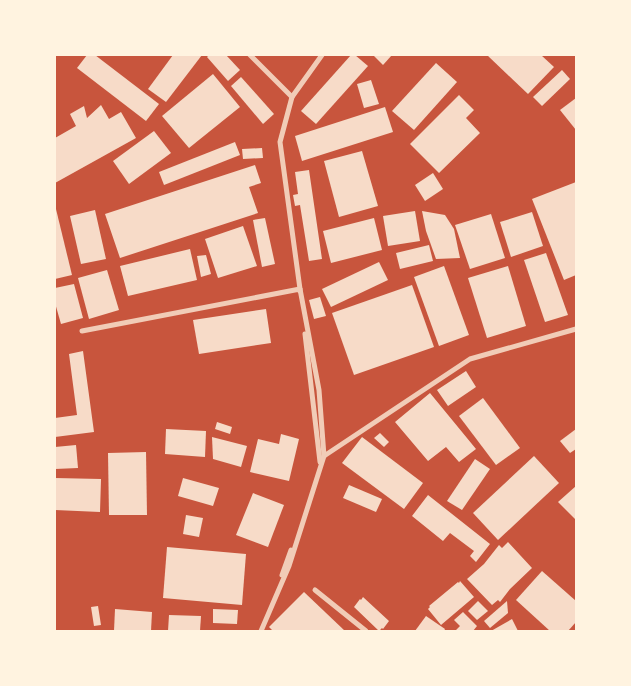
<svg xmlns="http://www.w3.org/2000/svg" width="631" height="686" viewBox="0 0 631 686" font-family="Bitter,serif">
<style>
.building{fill:#f7dbc8}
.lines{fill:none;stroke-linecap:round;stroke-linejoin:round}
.minor{stroke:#f1ccb7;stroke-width:5}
</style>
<rect width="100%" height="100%" fill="#c8553d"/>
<g class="building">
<polygon points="87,55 95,55 159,104 146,121 77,68"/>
<polygon points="173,55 202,55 166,102 148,89"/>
<polygon points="209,55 226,55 240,70 228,81 207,57"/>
<polygon points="351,55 355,55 368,66 316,124 301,111"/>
<polygon points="373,55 392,55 383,65"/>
<polygon points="487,55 541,55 554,67 528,94"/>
<polygon points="436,63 457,82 414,130 392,111"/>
<polygon points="562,70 570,79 542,106 533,97"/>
<polygon points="213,74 240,107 189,148 162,116"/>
<polygon points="241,77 274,114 263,124 231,86"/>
<polygon points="371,80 379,104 364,108 357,84"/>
<polygon points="459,95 474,110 466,118 480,133 439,173 410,144"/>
<polygon points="576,98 576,130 560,110"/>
<polygon points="101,105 109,119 121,112 136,138 55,183 55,138 76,126 70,114 84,106 87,118"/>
<polygon points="385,107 393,132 302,161 295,136"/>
<polygon points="154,131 171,153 129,184 113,161"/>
<polygon points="235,142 240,155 164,185 159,172"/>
<polygon points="262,148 263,158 243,159 242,149"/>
<polygon points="362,151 378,206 339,217 324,161"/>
<polygon points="255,165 261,183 249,187 258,213 120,258 105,214"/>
<polygon points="309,170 322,259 309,261 300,205 295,206 293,195 298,194 295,172"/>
<polygon points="433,173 443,189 425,201 415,185"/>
<polygon points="576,182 576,275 564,280 532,199"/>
<polygon points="55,205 72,275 55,279"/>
<polygon points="95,210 106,259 81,264 70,216"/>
<polygon points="415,211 420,241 388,246 383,216"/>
<polygon points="422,211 445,215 454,229 460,258 436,259 426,231"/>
<polygon points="532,212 543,246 511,257 500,222"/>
<polygon points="491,214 505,258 470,269 455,225"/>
<polygon points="265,218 275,264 262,267 253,220"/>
<polygon points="374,218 382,250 331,263 323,231"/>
<polygon points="243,226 257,266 218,278 205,239"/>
<polygon points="429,245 433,261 400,269 396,253"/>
<polygon points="190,249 197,280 128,296 120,266"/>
<polygon points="546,253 568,315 545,322 524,260"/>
<polygon points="206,255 211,274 201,277 197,256"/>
<polygon points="379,262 388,280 331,307 322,289"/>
<polygon points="444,266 469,335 439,346 414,277"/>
<polygon points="508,266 526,326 487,338 468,278"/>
<polygon points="107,270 119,310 89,319 78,278"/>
<polygon points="74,284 83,318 61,324 55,303 55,288"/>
<polygon points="412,285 434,347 354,375 332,313"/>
<polygon points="320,297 326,316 314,319 309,300"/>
<polygon points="266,309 271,343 199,354 193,320"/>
<polygon points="83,351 94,432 55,437 55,418 77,415 69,354"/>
<polygon points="466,371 476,387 448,406 437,390"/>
<polygon points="430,393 476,449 459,462 446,447 428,461 395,422"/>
<polygon points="483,398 520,448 496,465 459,416"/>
<polygon points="217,422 232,427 230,434 215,429"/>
<polygon points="166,429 206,431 205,457 165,454"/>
<polygon points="576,429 576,449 570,453 560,441"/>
<polygon points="380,433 389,442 384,447 374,438"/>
<polygon points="281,434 299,439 289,481 250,472 258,439 279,444"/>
<polygon points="212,437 247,446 241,467 213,459"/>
<polygon points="362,437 423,483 404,509 342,463"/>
<polygon points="76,445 78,468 55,469 55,447"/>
<polygon points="146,452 147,515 109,515 108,453"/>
<polygon points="534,456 559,483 498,540 473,513"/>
<polygon points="475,459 490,469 462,510 447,501"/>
<polygon points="55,478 101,479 100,512 55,510"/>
<polygon points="183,478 219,488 213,506 178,496"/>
<polygon points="349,485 382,499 376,512 343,498"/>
<polygon points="576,486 576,520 558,502"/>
<polygon points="253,493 284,505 268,547 236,535"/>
<polygon points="428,495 490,544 476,562 470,556 474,551 450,533 443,541 412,516"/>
<polygon points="186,515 203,518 199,537 183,534"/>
<polygon points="508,542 532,568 510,589 500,602 498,600 492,605 467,579 484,564 499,545 502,548"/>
<polygon points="167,547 246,554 242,605 163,598"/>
<polygon points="542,571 576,601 576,622 568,631 550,631 516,600"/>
<polygon points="460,581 474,597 441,625 428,609 430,607 429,606 458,582 459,583"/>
<polygon points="304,592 345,631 273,631 269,627"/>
<polygon points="363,597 389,621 383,629 382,628 379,631 354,607 360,599 361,600"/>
<polygon points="478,601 488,611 477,620 468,611"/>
<polygon points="507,601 508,613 490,628 484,621"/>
<polygon points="98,606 101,625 94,626 91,607"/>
<polygon points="115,609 152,612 151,631 114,631"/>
<polygon points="213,609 238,610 237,624 213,623"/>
<polygon points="463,612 477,626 473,631 455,631 460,626 454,620"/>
<polygon points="169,615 201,616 200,631 168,631"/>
<polygon points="426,616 445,629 444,631 415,631"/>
<polygon points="512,619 518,631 491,631"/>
</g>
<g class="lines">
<g class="minor">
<polyline points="250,55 292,97"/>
<polyline points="82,331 300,289 300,291"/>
<polyline points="305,334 320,462"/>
<polyline points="324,456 470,359 576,329"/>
<polyline points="282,575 291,550"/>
<polyline points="315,590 366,631"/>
<polyline points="261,631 289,566 324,456 319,390 300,289 280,142 292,97 322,55"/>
</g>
</g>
<rect width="631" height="686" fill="none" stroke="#fff3e0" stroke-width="112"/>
</svg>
